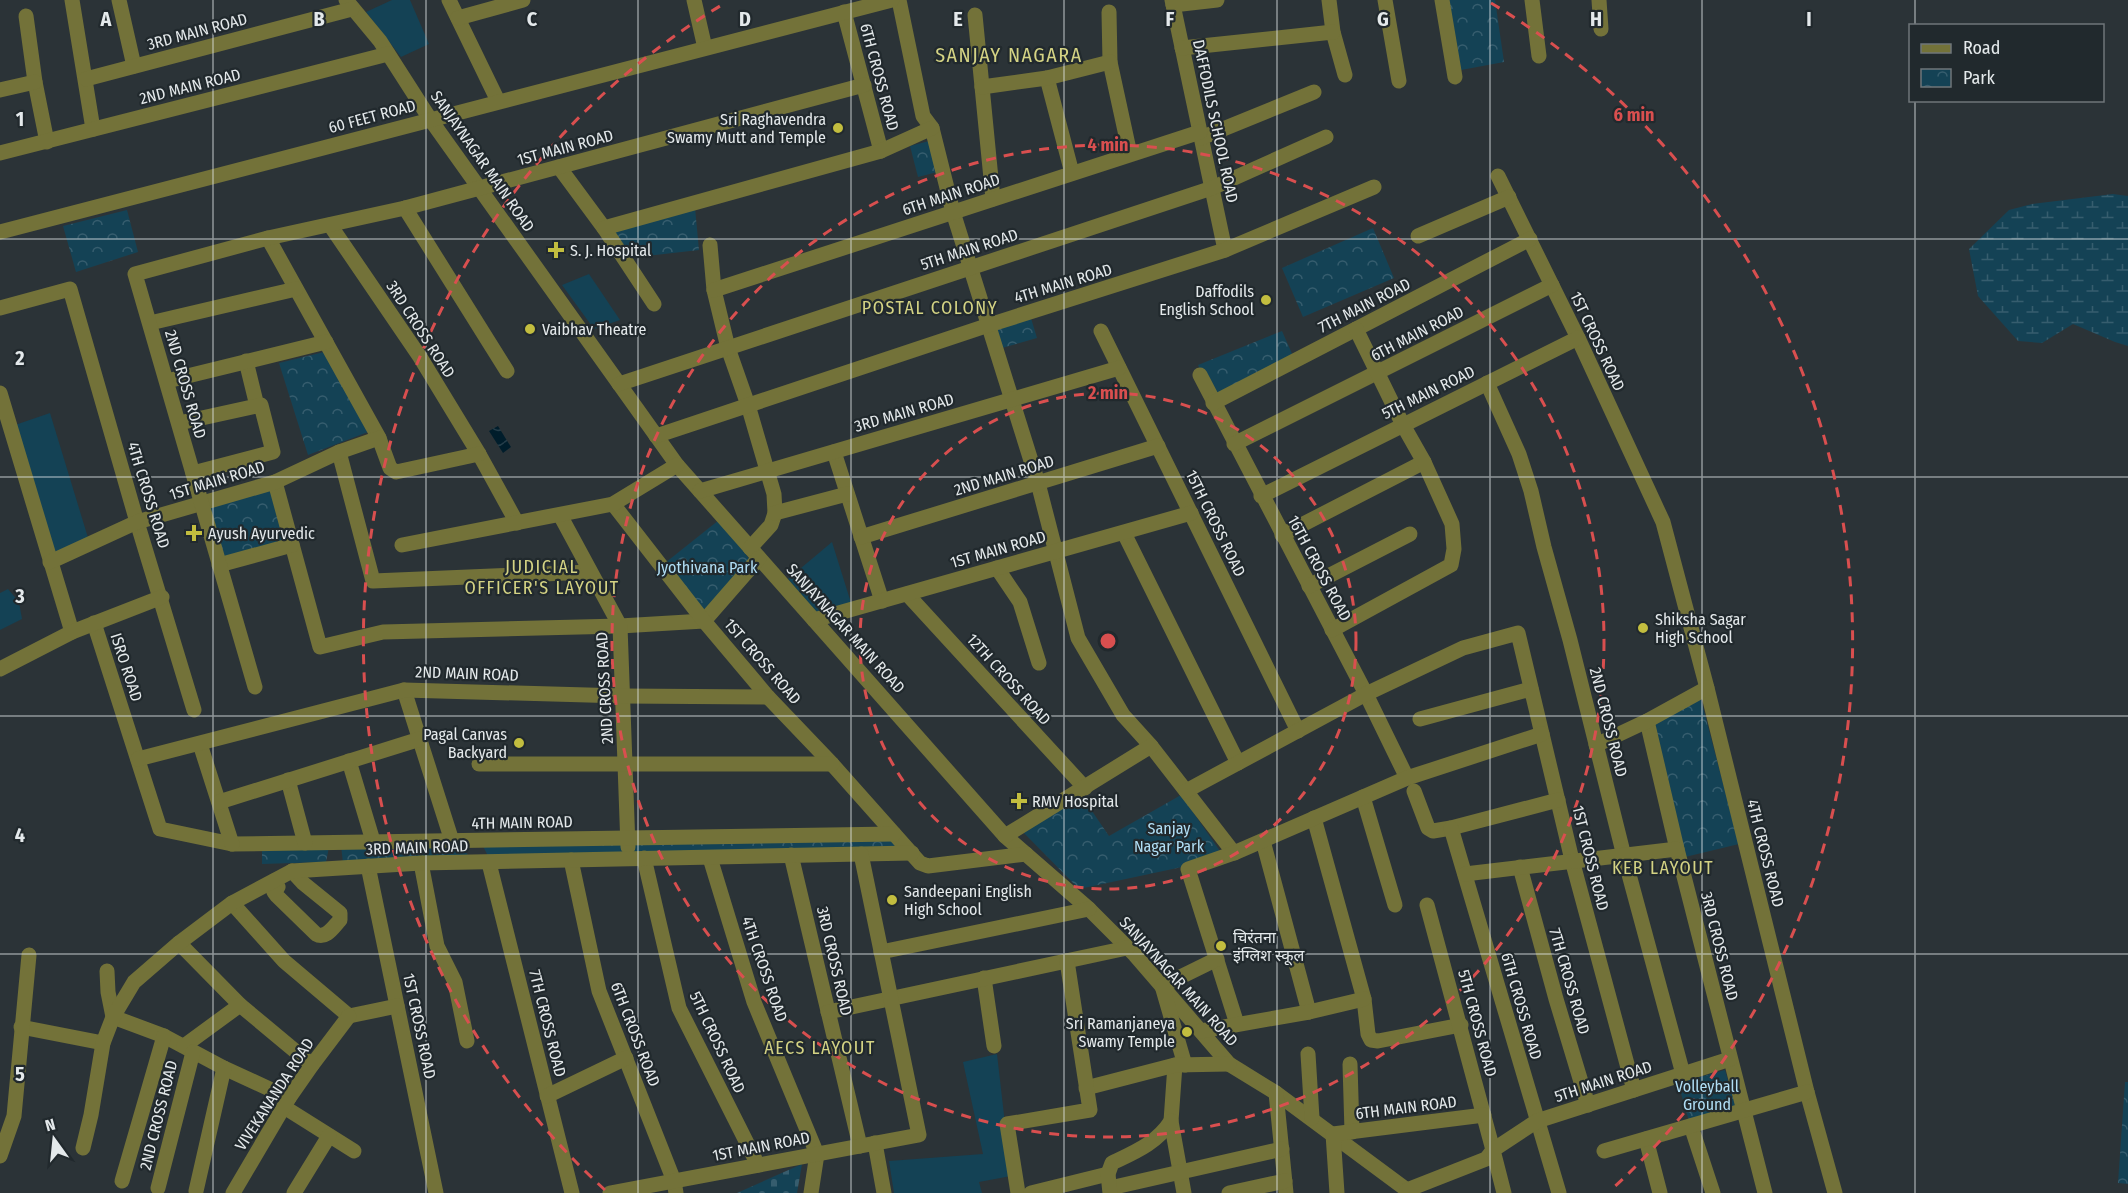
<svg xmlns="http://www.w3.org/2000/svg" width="2128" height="1193" viewBox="0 0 2128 1193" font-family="'Fira Sans Condensed','Noto Sans Devanagari',sans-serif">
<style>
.grass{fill:#144255}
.wetland{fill:url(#wetland-marsh)}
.cemetery{fill:url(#cemetery-stones)}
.park{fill:url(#park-crowns)}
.water{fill:url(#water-waves)}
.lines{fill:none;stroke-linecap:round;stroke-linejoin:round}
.minor{stroke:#737239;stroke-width:15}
.grid{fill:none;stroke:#e4e9eb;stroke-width:1.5;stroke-opacity:0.55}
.ring{fill:none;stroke:#d94f4f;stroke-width:3;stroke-dasharray:10 8}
.poi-dot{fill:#c2bd3f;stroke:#21292d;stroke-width:2}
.labels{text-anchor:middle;stroke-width:4.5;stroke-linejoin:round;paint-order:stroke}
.street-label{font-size:16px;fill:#e4e9eb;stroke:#21292d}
.poi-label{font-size:16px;fill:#e4e9eb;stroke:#21292d;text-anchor:start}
.park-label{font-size:16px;fill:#b0def5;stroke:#21292d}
.neighbourhood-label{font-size:18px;letter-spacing:1.5px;fill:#d4d384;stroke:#21292d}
.quarter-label{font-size:20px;letter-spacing:1.5px;fill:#d4d384;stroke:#21292d}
.grid-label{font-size:20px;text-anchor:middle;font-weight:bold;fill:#e4e9eb;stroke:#21292d;stroke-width:4.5;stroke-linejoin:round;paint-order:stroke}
.centre{fill:#d94f4f;stroke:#21292d;stroke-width:3}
.ring-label{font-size:18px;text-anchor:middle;font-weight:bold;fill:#d94f4f;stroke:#21292d;stroke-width:4.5;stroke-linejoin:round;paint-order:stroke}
</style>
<defs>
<pattern id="wetland-marsh" width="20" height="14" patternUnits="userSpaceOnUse" patternTransform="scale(1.5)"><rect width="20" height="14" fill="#144255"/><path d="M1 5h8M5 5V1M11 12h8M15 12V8" fill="none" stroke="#365d6e"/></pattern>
<pattern id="cemetery-stones" width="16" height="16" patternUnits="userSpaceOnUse" patternTransform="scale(1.5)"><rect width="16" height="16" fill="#144255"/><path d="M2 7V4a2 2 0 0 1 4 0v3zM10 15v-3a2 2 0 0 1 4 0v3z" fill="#365d6e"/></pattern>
<pattern id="park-crowns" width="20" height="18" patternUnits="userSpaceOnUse" patternTransform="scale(1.5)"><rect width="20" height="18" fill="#144255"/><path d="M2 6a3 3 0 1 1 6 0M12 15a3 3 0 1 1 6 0" fill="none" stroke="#365d6e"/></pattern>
<pattern id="water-waves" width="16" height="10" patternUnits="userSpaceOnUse" patternTransform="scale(1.5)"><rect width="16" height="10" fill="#001d2b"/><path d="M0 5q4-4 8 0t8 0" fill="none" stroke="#253e4a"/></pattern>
</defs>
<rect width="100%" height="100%" fill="#2b3337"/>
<g class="grass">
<polygon points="392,0 410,0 429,44 401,57 366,12"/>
<polygon points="589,274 620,320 594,329 562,285"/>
<polygon points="50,413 89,541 54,556 15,425"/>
<polygon points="832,542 852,606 819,615 788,579"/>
<polygon points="8,589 19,602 22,619 0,630 0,593"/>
<polygon points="997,1054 1011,1176 979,1182 982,1193 894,1193 889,1161 983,1154 963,1062"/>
</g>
<polygon class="wetland" points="2113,194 2128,196 2128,346 2115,342 2073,324 2042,343 2018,341 1978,296 1969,249 2009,210 2032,204"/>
<polygon class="cemetery" points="802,1164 797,1193 737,1193"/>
<g class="park">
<polygon points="1449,0 1495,0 1504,62 1461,70"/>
<polygon points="933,140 941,171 918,177 910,146"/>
<polygon points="695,208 699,250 629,258 613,232"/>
<polygon points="127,210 138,252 76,272 63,226"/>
<polygon points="1373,228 1394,278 1303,317 1282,268"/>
<polygon points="1030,315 1037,338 1002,348 995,326"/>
<polygon points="1282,331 1293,356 1214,398 1198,365"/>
<polygon points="328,351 368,432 308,455 279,363"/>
<polygon points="273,487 289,543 221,562 206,506"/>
<polygon points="719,520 751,561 703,615 665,563"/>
<polygon points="1700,696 1739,844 1685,857 1651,723"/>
<polygon points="1081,795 1109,836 1181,795 1222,854 1182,867 1079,889 1021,830"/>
<polygon points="891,838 908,851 489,858 482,844"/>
<polygon points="341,845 459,845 471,858 343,863"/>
<polygon points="329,847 326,862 262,864 262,849"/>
<polygon points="1725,1070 1736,1108 1689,1121 1678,1083"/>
<polygon points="2125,1082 2128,1082 2128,1184 2118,1183"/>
</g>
<polygon class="water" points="498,426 511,447 503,453 489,431"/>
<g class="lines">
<g class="minor">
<polyline points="72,0 93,129"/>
<polyline points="119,0 134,66"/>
<polyline points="346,0 380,41 430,119 677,465 1005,836 1089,909 1135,955 1229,1064 1276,1093 1411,1193"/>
<polyline points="449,0 498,101"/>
<polyline points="694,0 705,48"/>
<polyline points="899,0 923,116 932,128 953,212 1038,483 1078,638 1123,715 1151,746 1234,853"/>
<polyline points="1172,0 1225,250"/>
<polyline points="1329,0 1333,32 1345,75"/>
<polyline points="1385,0 1399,81"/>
<polyline points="1442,0 1455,77"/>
<polyline points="1532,0 1539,56"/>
<polyline points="1599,0 1601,29"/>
<polyline points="1173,5 1217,0"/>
<polyline points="844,12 881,151"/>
<polyline points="1109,12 1110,62 1130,154"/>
<polyline points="975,15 993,199"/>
<polyline points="26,16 35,82 47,142"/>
<polyline points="458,18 523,0"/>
<polyline points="1182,48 1333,32"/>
<polyline points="1047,78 1072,173"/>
<polyline points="86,79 352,9"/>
<polyline points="982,87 1047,78 1110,62"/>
<polyline points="0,90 35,82"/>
<polyline points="1201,138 1314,92"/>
<polyline points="0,153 388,54"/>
<polyline points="559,167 604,228 654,304"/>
<polyline points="1498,176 1578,338 1663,522 1707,688 1807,1092 1835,1193"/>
<polyline points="405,208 507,371"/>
<polyline points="330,225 420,357 479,454 517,523"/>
<polyline points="604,228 881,151 932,128"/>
<polyline points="0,232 892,0"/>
<polyline points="1418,236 1509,197"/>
<polyline points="268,238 379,438"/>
<polyline points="710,245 714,290 728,348 748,405 774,494 775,513 771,525 750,548"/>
<polyline points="714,290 1200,132"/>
<polyline points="0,308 70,289 137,522 194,710"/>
<polyline points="150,323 296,289"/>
<polyline points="1101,331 1298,731"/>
<polyline points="246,361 257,406"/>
<polyline points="1200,375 1366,694 1407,778"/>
<polyline points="167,381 326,342"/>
<polyline points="1487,383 1519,454 1531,491 1544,547 1570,640 1624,856 1683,1074"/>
<polyline points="619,384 1212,188 1326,137"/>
<polyline points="0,393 72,632"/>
<polyline points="1213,403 1530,239"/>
<polyline points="179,423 261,405 273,452 193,473"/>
<polyline points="656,436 989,325 1225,250 1374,187"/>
<polyline points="1234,444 1552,285"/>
<polyline points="339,452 373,581 590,572"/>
<polyline points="834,452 882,601"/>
<polyline points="275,482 320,647 383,632 620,626 704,621 759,558"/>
<polyline points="700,491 1119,368"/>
<polyline points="1261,496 1578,338"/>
<polyline points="613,504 704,621 768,697 832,764 920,863 928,866 1026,854"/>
<polyline points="775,513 847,494"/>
<polyline points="560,515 620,626 628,847"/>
<polyline points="1124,533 1238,763"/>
<polyline points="1282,535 1424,462"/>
<polyline points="861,537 1158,446"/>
<polyline points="402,545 613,504 677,465"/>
<polyline points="50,562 137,522 275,482 339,452 379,438 390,468 396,472 479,454"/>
<polyline points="219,565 292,545"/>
<polyline points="997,568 1020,602 1039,663"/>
<polyline points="1309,586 1410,534"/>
<polyline points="907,594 1085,788"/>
<polyline points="814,620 1191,513"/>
<polyline points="94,623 160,829 232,844 894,834"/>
<polyline points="1332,630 1451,565 1454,549 1452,524 1424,462 1403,425 1356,329"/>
<polyline points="0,669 72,632 162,597"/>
<polyline points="255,687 135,274 268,238 405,208 864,85"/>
<polyline points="404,690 452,841"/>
<polyline points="1420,719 1531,689"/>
<polyline points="1647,721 1677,849 1765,1193"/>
<polyline points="200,744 232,844"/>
<polyline points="1596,745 1647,721 1707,688"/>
<polyline points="138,759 404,690 623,696 768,697"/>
<polyline points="349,761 373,841"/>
<polyline points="479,764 832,764"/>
<polyline points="288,780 305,843"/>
<polyline points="1186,791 1366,694 1463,648 1518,633 1572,860 1634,1090"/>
<polyline points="1414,791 1428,828 1433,831 1451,828 1558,800"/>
<polyline points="1363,797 1395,905"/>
<polyline points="219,802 420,739"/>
<polyline points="1314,818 1364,999 1368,1034 1371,1040 1378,1041 1461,1025"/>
<polyline points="1451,828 1559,1193"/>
<polyline points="1005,836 1151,746"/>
<polyline points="1263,841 1309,1012"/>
<polyline points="791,855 860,1146"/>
<polyline points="644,858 679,1008 758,1165"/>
<polyline points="710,858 754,1002 817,1154 811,1193"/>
<polyline points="571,860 599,991 674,1181 676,1193"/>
<polyline points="421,863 437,946 455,982 467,1041"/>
<polyline points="489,863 572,1193"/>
<polyline points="368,866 436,1193"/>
<polyline points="1520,867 1556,999 1588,1105"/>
<polyline points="1465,874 1677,849"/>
<path d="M 274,881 L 278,887 L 274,892 L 277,896 L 316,934 C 326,940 334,926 340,920 L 340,913 L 303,883 L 292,871"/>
<polyline points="232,903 284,961 349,1016"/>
<polyline points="179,943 240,1005 312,1065"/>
<polyline points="881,952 1089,909"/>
<polyline points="107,971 108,992 113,1017 164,1036 224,1068 289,1098"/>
<polyline points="984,978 994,1046"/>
<polyline points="828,1012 1127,948"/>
<polyline points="349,1016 397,1006"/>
<polyline points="1237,1024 1188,869 1234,853 1407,778 1542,734"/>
<polyline points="21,1027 103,1043"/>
<polyline points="1201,1031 1309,1012 1364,999"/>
<polyline points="184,1046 240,1005"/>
<polyline points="1308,1054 1312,1118"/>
<polyline points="1350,1064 1352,1132"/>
<polyline points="1175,1065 1171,1121 1184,1193"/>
<polyline points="1185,1065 1162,986 1217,959"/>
<polyline points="1086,1088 1175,1065 1229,1064"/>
<polyline points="1276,1093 1286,1193"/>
<polyline points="547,1096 626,1058"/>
<polyline points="284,1107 354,1151"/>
<polyline points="1691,1126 1713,1193"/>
<polyline points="1646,1139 1660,1193"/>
<polyline points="875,1143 884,1193"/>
<polyline points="83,1148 91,1115 103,1043 113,1017 134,982 179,943 232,903 292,871 421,863 912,853"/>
<polyline points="1604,1151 1807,1092"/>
<polyline points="0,1156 14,1116 29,955"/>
<polyline points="122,1181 164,1036"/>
<polyline points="158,1188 193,1052"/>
<polyline points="1110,1188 1282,1149"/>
<polyline points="1407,1190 1486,1159 1493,1150 1427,905"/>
<polyline points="196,1191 224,1068"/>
<polyline points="233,1193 289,1098 312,1065 349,1016"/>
<polyline points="294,1193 329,1136"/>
<polyline points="610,1193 919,1135 861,854"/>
<polyline points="1018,1193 1007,1124 1090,1110 1067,961"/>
<polyline points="1031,1193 1108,1174"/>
<path d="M 1110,1193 L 1108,1174 L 1112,1163 C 1135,1152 1157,1143 1171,1121"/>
<polyline points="1229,1193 1285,1181"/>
<polyline points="1337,1193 1333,1134 1484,1115"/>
<polyline points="1504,1193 1493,1150 1537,1121 1730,1059"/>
</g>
</g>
<path class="grid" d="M 213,0 L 213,1193M 426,0 L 426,1193M 638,0 L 638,1193M 851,0 L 851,1193M 1064,0 L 1064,1193M 1277,0 L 1277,1193M 1490,0 L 1490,1193M 1702,0 L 1702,1193M 1915,0 L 1915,26M 1915,100 L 1915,1193M 0,239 L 2128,239M 0,477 L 2128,477M 0,716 L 2128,716M 0,954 L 2128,954"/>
<g class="ring">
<circle cx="1108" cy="641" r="248"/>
<circle cx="1108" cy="641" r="496"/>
<path d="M605 1190A744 744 0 0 1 725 3M1491 3A744 744 0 0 1 1611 1190"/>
</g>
<g class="poi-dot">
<circle cx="838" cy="128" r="6"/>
<path d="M553 241h6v6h6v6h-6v6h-6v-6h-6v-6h6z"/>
<circle cx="1266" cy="300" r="6"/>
<circle cx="530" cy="329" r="6"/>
<path d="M191 524h6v6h6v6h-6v6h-6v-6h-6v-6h6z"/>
<circle cx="1643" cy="628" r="6"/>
<circle cx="519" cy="743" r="6"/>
<path d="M1016 792h6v6h6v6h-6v6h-6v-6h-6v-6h6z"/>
<circle cx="892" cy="900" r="6"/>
<circle cx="1221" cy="946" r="6"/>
<circle cx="1187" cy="1032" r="6"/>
</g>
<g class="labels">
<g class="street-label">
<text transform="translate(197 31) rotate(-15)" y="6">3RD MAIN ROAD</text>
<text transform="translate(880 77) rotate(75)" y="6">6TH CROSS ROAD</text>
<text transform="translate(190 86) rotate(-14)" y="6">2ND MAIN ROAD</text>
<text transform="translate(372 116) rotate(-15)" y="6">60 FEET ROAD</text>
<text transform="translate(1216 121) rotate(78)" y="6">DAFFODILS SCHOOL ROAD</text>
<text transform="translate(565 147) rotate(-15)" y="6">1ST MAIN ROAD</text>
<text transform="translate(483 161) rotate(55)" y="6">SANJAYNAGAR MAIN ROAD</text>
<text transform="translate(951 194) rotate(-18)" y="6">6TH MAIN ROAD</text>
<text transform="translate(969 249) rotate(-18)" y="6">5TH MAIN ROAD</text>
<text transform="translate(1063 283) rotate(-17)" y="6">4TH MAIN ROAD</text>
<text transform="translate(1364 305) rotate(-27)" y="6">7TH MAIN ROAD</text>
<text transform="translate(421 329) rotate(57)" y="6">3RD CROSS ROAD</text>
<text transform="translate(1417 333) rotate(-27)" y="6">6TH MAIN ROAD</text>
<text transform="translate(1598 341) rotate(65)" y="6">1ST CROSS ROAD</text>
<text transform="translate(186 384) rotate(74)" y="6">2ND CROSS ROAD</text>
<text transform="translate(1428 392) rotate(-26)" y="6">5TH MAIN ROAD</text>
<text transform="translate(904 412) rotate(-16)" y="6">3RD MAIN ROAD</text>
<text transform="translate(1004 475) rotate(-17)" y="6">2ND MAIN ROAD</text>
<text transform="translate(217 480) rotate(-17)" y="6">1ST MAIN ROAD</text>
<text transform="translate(149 495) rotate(73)" y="6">4TH CROSS ROAD</text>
<text transform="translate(1216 523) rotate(64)" y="6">15TH CROSS ROAD</text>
<text transform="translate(998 549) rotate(-16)" y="6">1ST MAIN ROAD</text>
<text transform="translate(1320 568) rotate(62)" y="6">16TH CROSS ROAD</text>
<text transform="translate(846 628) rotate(48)" y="6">SANJAYNAGAR MAIN ROAD</text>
<text transform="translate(763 661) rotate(49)" y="6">1ST CROSS ROAD</text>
<text transform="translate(127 667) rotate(72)" y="6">ISRO ROAD</text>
<text transform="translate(467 673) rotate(2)" y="6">2ND MAIN ROAD</text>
<text transform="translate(1009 679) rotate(48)" y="6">12TH CROSS ROAD</text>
<text transform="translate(604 688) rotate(-93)" y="6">2ND CROSS ROAD</text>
<text transform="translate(1609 722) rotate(76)" y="6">2ND CROSS ROAD</text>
<text transform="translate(522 822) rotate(-1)" y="6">4TH MAIN ROAD</text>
<text transform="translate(417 847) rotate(-2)" y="6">3RD MAIN ROAD</text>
<text transform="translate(1766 853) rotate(76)" y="6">4TH CROSS ROAD</text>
<text transform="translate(1591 858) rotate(76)" y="6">1ST CROSS ROAD</text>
<text transform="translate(1720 946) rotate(76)" y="6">3RD CROSS ROAD</text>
<text transform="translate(835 961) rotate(77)" y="6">3RD CROSS ROAD</text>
<text transform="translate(765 969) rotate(71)" y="6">4TH CROSS ROAD</text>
<text transform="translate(1179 981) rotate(48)" y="6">SANJAYNAGAR MAIN ROAD</text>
<text transform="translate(1570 981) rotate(74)" y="6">7TH CROSS ROAD</text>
<text transform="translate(1522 1006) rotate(74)" y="6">6TH CROSS ROAD</text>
<text transform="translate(548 1023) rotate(76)" y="6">7TH CROSS ROAD</text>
<text transform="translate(1478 1023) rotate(75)" y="6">5TH CROSS ROAD</text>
<text transform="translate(420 1026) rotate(78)" y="6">1ST CROSS ROAD</text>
<text transform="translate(636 1034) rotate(69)" y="6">6TH CROSS ROAD</text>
<text transform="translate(718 1042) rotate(65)" y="6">5TH CROSS ROAD</text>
<text transform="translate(1603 1081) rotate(-18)" y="6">5TH MAIN ROAD</text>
<text transform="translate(274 1094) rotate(-57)" y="6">VIVEKANANDA ROAD</text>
<text transform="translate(1406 1107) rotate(-7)" y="6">6TH MAIN ROAD</text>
<text transform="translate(158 1115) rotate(-76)" y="6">2ND CROSS ROAD</text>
<text transform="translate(761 1146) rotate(-11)" y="6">1ST MAIN ROAD</text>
</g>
<g class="poi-label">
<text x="826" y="125" text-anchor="end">Sri Raghavendra<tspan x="826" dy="18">Swamy Mutt and Temple</tspan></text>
<text x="570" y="256">S. J. Hospital</text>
<text x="1254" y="297" text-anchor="end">Daffodils<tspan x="1254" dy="18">English School</tspan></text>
<text x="542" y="335">Vaibhav Theatre</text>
<text x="208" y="539">Ayush Ayurvedic</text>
<text x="1655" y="625">Shiksha Sagar<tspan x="1655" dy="18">High School</tspan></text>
<text x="507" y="740" text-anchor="end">Pagal Canvas<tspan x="507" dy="18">Backyard</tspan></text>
<text x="1032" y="807">RMV Hospital</text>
<text x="904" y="897">Sandeepani English<tspan x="904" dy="18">High School</tspan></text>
<text x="1233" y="943">चिरंतना<tspan x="1233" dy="18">इंग्लिश स्कूल</tspan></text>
<text x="1175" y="1029" text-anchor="end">Sri Ramanjaneya<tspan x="1175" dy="18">Swamy Temple</tspan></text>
</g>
<g class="park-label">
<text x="707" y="573">Jyothivana Park</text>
<text x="1169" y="834">Sanjay<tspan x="1169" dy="18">Nagar Park</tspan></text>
<text x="1707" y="1092">Volleyball<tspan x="1707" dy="18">Ground</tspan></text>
</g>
<g class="neighbourhood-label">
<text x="930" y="314">POSTAL COLONY</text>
<text x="542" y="573">JUDICIAL<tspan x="542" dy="21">OFFICER'S LAYOUT</tspan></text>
<text x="1663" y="874">KEB LAYOUT</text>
<text x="820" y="1054">AECS LAYOUT</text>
</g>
<g class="quarter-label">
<text x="1009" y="62">SANJAY NAGARA</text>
</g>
</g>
<g class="grid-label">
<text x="106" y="26">A</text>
<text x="319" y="26">B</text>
<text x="532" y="26">C</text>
<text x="745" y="26">D</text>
<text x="958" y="26">E</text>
<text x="1170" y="26">F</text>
<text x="1383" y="26">G</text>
<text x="1596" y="26">H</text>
<text x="1809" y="26">I</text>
<text x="20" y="126">1</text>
<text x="20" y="365">2</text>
<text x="20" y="603">3</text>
<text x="20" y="842">4</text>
<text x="20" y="1081">5</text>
</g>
<circle cx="1108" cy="641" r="9" class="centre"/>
<g class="ring-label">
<text x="1634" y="121">6 min</text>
<text x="1108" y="151">4 min</text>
<text x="1108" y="399">2 min</text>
</g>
<rect x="1909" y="24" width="195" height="78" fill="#21292d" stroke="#6f7679" stroke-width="1.5"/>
<rect x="1921" y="44" width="30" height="9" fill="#737239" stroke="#6f7679" stroke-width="1.5"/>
<text x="1963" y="54" font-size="18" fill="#e4e9eb">Road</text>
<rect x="1921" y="69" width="30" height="18" fill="url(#park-crowns)" stroke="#6f7679" stroke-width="1.5"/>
<text x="1963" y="84" font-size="18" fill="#e4e9eb">Park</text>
<g transform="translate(54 1139) rotate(345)" stroke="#21292d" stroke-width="4.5" paint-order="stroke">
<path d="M0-4.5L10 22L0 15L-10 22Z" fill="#e4e9eb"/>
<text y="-9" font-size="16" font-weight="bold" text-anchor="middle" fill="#e4e9eb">N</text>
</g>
</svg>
